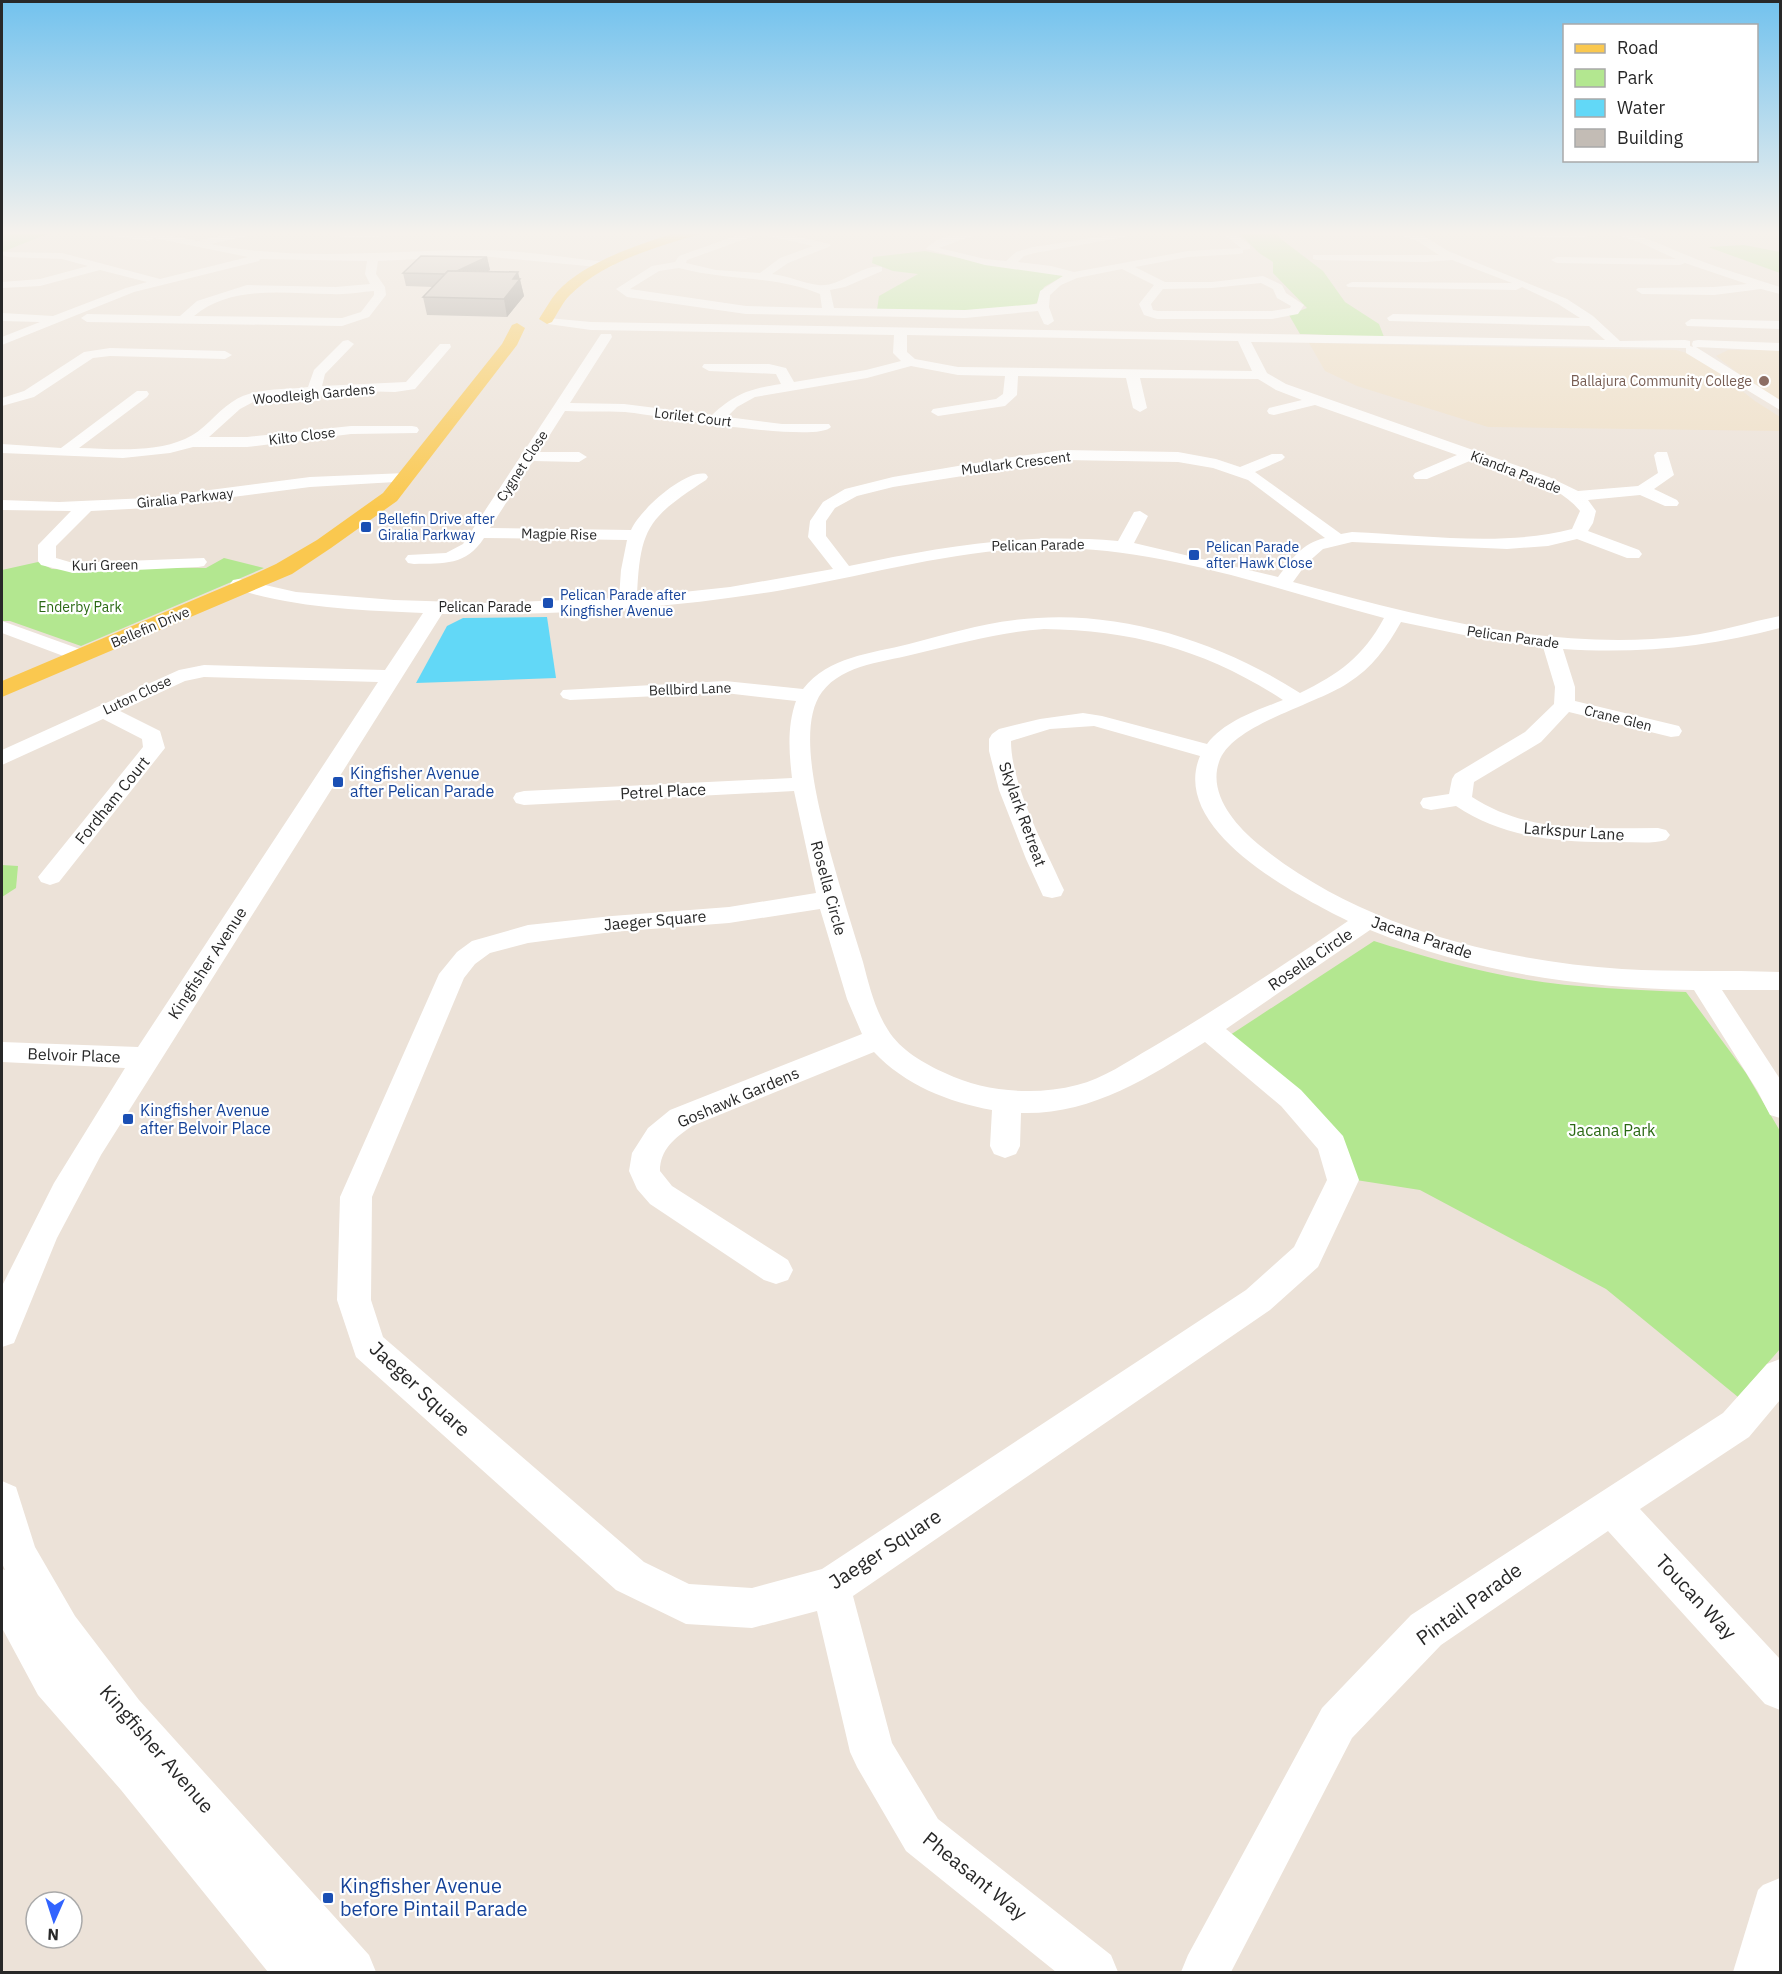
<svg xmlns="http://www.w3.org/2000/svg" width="1782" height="1974" viewBox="0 0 1782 1974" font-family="'IBM Plex Sans',sans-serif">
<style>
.industrial{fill:#dcdae3}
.education{fill:#efdfc6}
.green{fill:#b3e790}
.water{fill:#62d8f7}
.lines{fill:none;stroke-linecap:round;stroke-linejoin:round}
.minor{fill:#fff;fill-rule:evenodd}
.major{fill:#fac84f;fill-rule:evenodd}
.wall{fill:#a8a29c}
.shaded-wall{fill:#88847f}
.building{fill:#c3bcb5;stroke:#88847f;stroke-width:1.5}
.education-dot{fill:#8d6e63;stroke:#fff;stroke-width:2}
.transit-dot{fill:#1a4fb4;stroke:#fff;stroke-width:2}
.labels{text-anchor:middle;stroke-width:4.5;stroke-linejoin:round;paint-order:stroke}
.far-education-label{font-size:14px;fill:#785e54;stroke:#fff;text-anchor:end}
.far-street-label{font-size:14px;fill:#282828;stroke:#fff}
.far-transit-label{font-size:14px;fill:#164399;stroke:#fff;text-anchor:start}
.far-park-label{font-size:14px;fill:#2b6914;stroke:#fff}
.transit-label{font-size:16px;fill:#164399;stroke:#fff;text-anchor:start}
.street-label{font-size:16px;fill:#282828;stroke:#fff}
.park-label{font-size:16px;fill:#2b6914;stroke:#fff}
.near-street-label{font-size:20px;fill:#282828;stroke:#fff}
.near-transit-label{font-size:20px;fill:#164399;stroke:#fff;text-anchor:start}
</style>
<rect width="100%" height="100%" fill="#ece2d8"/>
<polygon class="industrial" points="1677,231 1780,231 1780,236 1697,235"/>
<g class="education">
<polygon points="1309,343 1676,350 1698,356 1755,401 1780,417 1780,431 1488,427 1357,386 1325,371"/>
<polygon points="1728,350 1780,350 1780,406 1716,356"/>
</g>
<g class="green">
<polygon points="2,231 55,231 2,252"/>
<polygon points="1237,231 1279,231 1278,235 1281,239 1323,271 1345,302 1379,324 1384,337 1300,334 1289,315 1307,308 1273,273 1273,262 1259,253"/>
<polygon points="1744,245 1780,252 1780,273 1708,247"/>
<polygon points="925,251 980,262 1065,275 1044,287 1037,303 1031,305 970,311 877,310 879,296 918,274 893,271 872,263 873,257"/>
<polygon points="224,558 264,568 81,646 10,621 2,621 2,570 38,562 52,569 82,570 140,567 206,568"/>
<polygon points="2,865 18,866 16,888 2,897"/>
<path d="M 1374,941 C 1418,955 1462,967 1507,976 C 1566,988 1627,989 1686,992 L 1746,1073 L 1780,1131 L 1780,1349 L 1738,1397 L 1606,1289 L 1420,1190 L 1356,1180 L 1227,1037 Z"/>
</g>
<polygon class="water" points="547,617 556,678 416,683 447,626 463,618"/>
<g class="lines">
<g class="minor">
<path d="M 92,231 L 148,231 L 198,241 L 241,231 L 261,231 L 260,233 L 210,244 C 302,262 388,250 480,250 C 522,250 566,258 608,262 L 614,265 L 608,268 L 482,256 L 378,261 L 376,274 L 385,287 L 386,295 L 369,317 L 342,326 L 87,322 L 81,318 L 87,314 L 180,316 L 197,301 L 247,285 L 336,287 L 370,284 L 365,274 L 367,261 L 260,259 L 259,261 L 134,292 L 2,345 L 2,337 L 40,322 L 2,321 L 2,313 L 53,316 L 126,288 L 147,282 L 100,270 L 40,286 L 2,288 L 2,282 L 40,279 L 88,266 L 62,259 L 7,257 L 2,254 L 3,252 L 62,253 L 160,279 L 248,257 L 154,238 L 149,241 L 97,234 ZM 374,291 L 374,295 L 361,312 L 342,318 L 194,316 C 232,284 286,294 332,294 C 346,295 360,292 374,291 Z"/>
<path d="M 325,231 L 416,231 L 411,234 C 391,235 340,243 325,231 Z"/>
<path d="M 560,231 L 618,231 C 609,238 569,238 560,231 Z"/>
<path d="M 749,231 L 772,231 L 830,244 L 831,246 L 788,263 L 772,274 C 788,276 803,283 818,285 C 840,288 863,263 882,267 L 882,271 L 845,287 L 830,290 L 834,308 L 965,310 L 1037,304 L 1040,291 L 1063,276 L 985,265 L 926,249 C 938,234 968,231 986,231 L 939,248 L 985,259 L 1006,261 L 1016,252 L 1033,247 L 1125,233 L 1125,237 L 1035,253 L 1024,256 L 1018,262 L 1051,266 L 1074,272 L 1188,251 L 1241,248 L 1220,231 L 1232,231 L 1250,245 L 1250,249 L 1243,250 L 1243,253 L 1239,254 L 1188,257 L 1135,267 L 1165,282 L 1212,282 L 1263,276 L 1282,285 L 1286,293 L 1304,305 L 1298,314 L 1272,319 L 1157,319 L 1144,315 L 1139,304 L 1154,285 L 1122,269 L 1077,278 L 1061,285 L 1050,295 L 1049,307 L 1054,321 L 1048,325 L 1044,324 L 1038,311 L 965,318 L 746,314 L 627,297 L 616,289 L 652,266 L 675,262 L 679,256 ZM 759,234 L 813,246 L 780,258 L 760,273 L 716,270 L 686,263 L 687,260 ZM 679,268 C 726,281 775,275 820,294 L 822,308 L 746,306 L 630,289 L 659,271 ZM 1261,283 L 1273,289 L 1277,298 L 1291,306 L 1290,308 L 1272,311 L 1158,311 L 1153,310 L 1151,304 L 1163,289 L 1212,288 Z"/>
<path d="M 1287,231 L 1410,231 L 1424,236 L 1448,251 L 1567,299 L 1593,316 L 1620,341 L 1685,340 L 1690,341 L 1690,346 L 1693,347 L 1692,344 L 1693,341 L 1698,340 L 1780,343 L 1780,351 L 1696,347 L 1780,400 L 1780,410 L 1686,353 L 1686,348 L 1251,342 L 1267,373 L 1286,384 L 1549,477 L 1578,491 L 1638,486 L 1658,473 L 1654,455 L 1657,452 L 1667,452 L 1674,475 L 1654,489 L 1677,500 L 1679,503 L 1677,506 L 1665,506 L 1640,495 L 1588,500 L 1596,511 L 1593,523 L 1588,531 L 1639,550 L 1642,554 L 1639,558 L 1627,558 L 1577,539 L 1548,546 L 1507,549 L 1352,542 L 1323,549 L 1306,564 L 1293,582 C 1421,617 1553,652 1687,636 C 1719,632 1749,622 1780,616 L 1780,628 C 1709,647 1638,654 1563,649 L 1575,687 L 1575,701 L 1679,726 L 1682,731 L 1679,736 L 1671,737 L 1569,712 L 1541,742 L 1474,782 L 1472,797 C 1529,834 1592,828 1658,828 L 1666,830 L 1670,835 L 1666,840 C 1652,844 1636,842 1620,842 C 1563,843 1505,839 1456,806 L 1431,810 L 1423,808 L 1420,803 L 1423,798 L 1449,794 L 1452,779 L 1455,774 L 1525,732 L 1554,704 L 1555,687 L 1543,647 L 1488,640 L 1401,622 C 1387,647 1372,668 1348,683 C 1315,705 1231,725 1219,762 C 1208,794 1235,825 1258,844 C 1358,926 1495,960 1622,969 C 1675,972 1727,970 1780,972 L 1780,990 L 1722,990 L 1780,1079 L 1780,1118 L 1770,1115 L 1757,1090 L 1694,990 C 1584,988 1473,973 1370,930 L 1226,1029 L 1301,1090 L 1343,1136 L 1359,1180 L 1318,1267 L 1270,1310 L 853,1596 L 892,1743 L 938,1819 L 1111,1955 L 1118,1972 L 1056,1972 L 906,1851 L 857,1767 L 850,1752 L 817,1611 L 752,1628 L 686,1624 L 616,1590 L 356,1357 L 337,1300 L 340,1197 L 439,974 L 457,952 L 472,941 L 528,925 L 612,916 L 729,907 L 816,893 L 794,791 L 524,805 L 516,803 L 513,798 L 516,793 L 524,791 L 792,778 C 789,752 787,726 796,701 L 725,693 L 570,700 L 563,698 L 560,694 L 563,690 L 725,681 L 803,689 C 829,656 870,654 909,644 C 944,635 979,624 1015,620 C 1114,607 1217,640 1300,693 C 1339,674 1363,657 1384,618 C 1275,589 1165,548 1051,548 C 958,548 868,576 777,591 C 665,609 554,616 442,614 L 101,1155 L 57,1238 L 14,1343 L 2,1347 L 3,1284 L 54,1183 L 125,1068 L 2,1062 L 2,1042 L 138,1047 L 378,682 L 204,677 L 185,681 L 120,711 L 160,731 L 165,748 L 59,882 L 50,885 L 41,882 L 38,877 L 143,747 L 142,739 L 103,719 L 2,765 L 2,750 L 179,670 L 204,665 L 385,670 L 423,613 C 359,610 294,608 233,588 L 230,584 L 233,580 L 239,579 L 296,592 L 394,600 L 490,603 L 619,598 L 621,570 L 627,540 L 484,538 C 466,566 444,563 414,564 L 408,563 L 405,559 L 408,555 L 446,553 L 463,544 L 601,334 L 611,334 L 612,337 L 570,403 L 624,404 L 712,415 C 736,393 750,389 781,384 L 776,374 L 709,371 L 702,367 L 704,364 L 769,364 L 786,368 L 794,382 L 866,370 L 901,361 L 893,353 L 894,335 L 591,330 L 548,324 L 546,321 L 548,318 L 591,322 L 1605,340 L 1589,326 L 1389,321 L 1387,318 L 1393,314 L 1580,318 L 1558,304 L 1522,287 L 1516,290 L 1348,287 L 1346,285 L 1352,282 L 1512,283 L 1452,260 L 1425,262 L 1317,260 L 1313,259 L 1313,255 L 1439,255 L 1417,241 L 1403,236 L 1292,234 ZM 907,335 L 1238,341 L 1252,371 L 958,367 L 915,359 L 907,352 ZM 911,366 L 958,375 L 1005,376 L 1003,394 L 996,399 L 933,409 L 931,412 L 938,416 L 1005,406 L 1017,395 L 1018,376 L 1126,378 L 1133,408 L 1140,412 L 1147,408 L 1140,378 L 1258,379 L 1276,390 L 1302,400 L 1269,408 L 1267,411 L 1269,414 L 1274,415 L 1315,405 L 1457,455 L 1415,473 L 1413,476 L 1415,479 L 1427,479 L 1472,460 C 1506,473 1556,481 1580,511 L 1572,529 C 1505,547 1422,535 1352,532 L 1341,534 L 1255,472 L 1282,460 L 1285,457 L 1282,454 L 1272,454 L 1240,467 L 1216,459 L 1178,452 L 1064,450 L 1005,458 L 893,477 L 845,489 L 823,502 L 810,521 L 808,537 L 833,569 L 730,587 L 637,597 C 640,527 648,518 706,480 L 708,477 L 706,474 C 685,469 639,511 631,530 L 490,528 L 533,461 L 579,462 L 587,457 L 579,452 L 539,452 L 565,411 C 585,412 605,411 625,412 C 656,415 816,444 831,427 L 829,424 L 782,424 L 727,417 L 737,407 L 755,397 L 867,378 ZM 1064,460 L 1178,462 L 1213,468 L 1248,480 L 1325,538 C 1302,543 1291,560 1278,577 L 1134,543 L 1148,516 L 1140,511 L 1134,512 L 1118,541 C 1020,533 944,546 849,566 L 826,536 L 826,521 L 835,508 L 857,496 L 893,487 ZM 1044,629 C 1134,630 1208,651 1283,700 C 1256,711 1226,720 1207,744 L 1102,716 L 1083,713 L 1040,719 L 999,729 L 992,734 L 989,739 L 989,751 L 999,790 L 1026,859 L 1043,896 L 1052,898 L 1061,896 L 1064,890 C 1046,850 1011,785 1011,741 L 1050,729 L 1094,726 L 1200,756 C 1169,830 1296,895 1348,921 C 1284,965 1219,1008 1151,1048 C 1128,1061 1103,1079 1077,1085 C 1035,1096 984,1092 945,1073 C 925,1064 900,1050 888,1030 C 875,1010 869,985 863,962 C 852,927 841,891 831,855 C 821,814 795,728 822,692 C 844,663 887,662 919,653 C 961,643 1001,632 1044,629 ZM 820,909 L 847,999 L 862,1034 L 670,1110 L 648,1128 L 632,1153 L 629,1171 L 637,1189 L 650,1204 L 764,1280 L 776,1284 L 788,1280 L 793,1270 L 788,1260 L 672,1186 L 660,1171 C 660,1149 675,1138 692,1126 L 874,1052 C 905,1085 948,1102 992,1110 L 990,1146 L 994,1154 L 1005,1158 L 1016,1154 L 1020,1146 L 1021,1113 C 1091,1115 1148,1078 1205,1042 L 1281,1106 L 1318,1149 L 1327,1180 L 1294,1247 L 1246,1290 L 822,1569 L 752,1588 L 689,1584 L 644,1562 L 383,1337 L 371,1300 L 372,1197 L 464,978 L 475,964 L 490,953 L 528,943 L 612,932 L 729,923 Z"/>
<polygon points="1513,231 1603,231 1582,238 1509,236 1508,234"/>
<path d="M 1604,231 C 1638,231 1665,247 1696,259 C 1724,270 1753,278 1780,287 L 1780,294 L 1761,289 L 1714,295 L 1642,294 L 1636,290 L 1638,288 L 1714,287 L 1747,284 L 1685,263 L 1680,265 L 1557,263 L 1551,260 L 1557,257 L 1676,259 L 1639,242 Z"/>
<polygon points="1691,319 1780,321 1780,329 1687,326 1685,323"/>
<path d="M 348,340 L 354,344 L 325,374 L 322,386 L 406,382 L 440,344 L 450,344 L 451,347 L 415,389 L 395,392 L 357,391 L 255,401 L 240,409 L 209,437 L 247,437 L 351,426 L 412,426 L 417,427 L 419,430 L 417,433 L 351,434 L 247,447 L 193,447 L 170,453 L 123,458 L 2,453 L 2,444 L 61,448 L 137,391 L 147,391 L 149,394 L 147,397 L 79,448 C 113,449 153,453 185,439 C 204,431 215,413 232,402 C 253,387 284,390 308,387 L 314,370 L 343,341 Z"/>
<polygon points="110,348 225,351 232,355 225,359 110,356 93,358 34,397 2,406 2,398 24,391 84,352"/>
<polygon points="406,473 414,478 412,481 310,487 148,508 91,511 56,546 56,558 73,563 204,558 207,562 204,566 198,567 73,573 41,565 38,561 38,545 71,511 2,510 2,500 59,502 148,498 310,477"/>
<polygon points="2,621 88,652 91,656 88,660 74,660 2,633"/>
<polygon points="1780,1359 1780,1400 1749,1437 1640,1509 1780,1659 1780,1710 1765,1704 1608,1531 1441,1645 1352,1738 1231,1972 1181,1972 1188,1955 1322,1708 1411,1615 1723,1413 1767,1364"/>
<polygon points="2,1481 16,1487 35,1547 75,1616 139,1700 369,1955 376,1972 268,1972 121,1790 38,1695 2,1628 2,1569 5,1570 2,1563"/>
<polygon points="1780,1878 1780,1972 1733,1972 1758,1890 1763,1885"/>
</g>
<g class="major">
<path d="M 682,231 L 701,231 L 700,234 C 656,247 603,262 570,295 C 562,303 558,313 552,322 L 547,324 L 539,319 C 545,310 550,300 557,292 C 585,261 643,243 682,231 Z"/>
<polygon points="517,323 525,328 517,345 397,501 331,548 292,574 2,697 2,681 250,576 276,564 317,540 383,493 502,344 512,325"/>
</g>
</g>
<polygon class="wall" points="487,257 490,270 487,272 520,279 524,296 507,317 427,315 423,297 433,287 406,286 403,273"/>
<g class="shaded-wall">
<polygon points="487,257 490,270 454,287 451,274"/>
<polygon points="518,272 524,296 507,317 504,299 513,279"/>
</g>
<g class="building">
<polygon points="421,256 487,257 457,271 448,271 445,274 403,273"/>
<polygon points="448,271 518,272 513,279 520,279 504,299 423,297"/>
</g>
<linearGradient id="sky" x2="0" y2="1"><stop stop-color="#72c2ee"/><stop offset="0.46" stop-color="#f6f2ed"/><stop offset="1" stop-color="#f6f2ed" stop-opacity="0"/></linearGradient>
<rect width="1782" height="507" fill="url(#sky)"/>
<circle class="education-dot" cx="1764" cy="381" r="6"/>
<g class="transit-dot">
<rect x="360" y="521" width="12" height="12" rx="3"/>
<rect x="1188" y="549" width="12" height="12" rx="3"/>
<rect x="542" y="597" width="12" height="12" rx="3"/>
<rect x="332" y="776" width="12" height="12" rx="3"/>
<rect x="122" y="1113" width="12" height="12" rx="3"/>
<rect x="322" y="1892" width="12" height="12" rx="3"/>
</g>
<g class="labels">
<g class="far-education-label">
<text x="1752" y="386">Ballajura Community College</text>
</g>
<g class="far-street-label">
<text transform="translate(314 394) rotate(-5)" y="5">Woodleigh Gardens</text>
<text transform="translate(693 417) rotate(7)" y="5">Lorilet Court</text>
<text transform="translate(302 436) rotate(-7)" y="5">Kilto Close</text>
<text transform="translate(1016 463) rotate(-7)" y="5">Mudlark Crescent</text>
<text transform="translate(522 466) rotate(-57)" y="5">Cygnet Close</text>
<text transform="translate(1516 472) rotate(21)" y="5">Kiandra Parade</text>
<text transform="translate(185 498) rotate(-6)" y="5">Giralia Parkway</text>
<text transform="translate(559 534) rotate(1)" y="5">Magpie Rise</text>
<text transform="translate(1038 545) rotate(-1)" y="5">Pelican Parade</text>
<text transform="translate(105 565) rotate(-1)" y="5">Kuri Green</text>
<text x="485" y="612">Pelican Parade</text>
<text transform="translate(150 627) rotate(-23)" y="5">Bellefin Drive</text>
<text transform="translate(1513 637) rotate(8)" y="5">Pelican Parade</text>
<text transform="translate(690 689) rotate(-2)" y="5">Bellbird Lane</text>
<text transform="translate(137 695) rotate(-25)" y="5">Luton Close</text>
<text transform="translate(1618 718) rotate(14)" y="5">Crane Glen</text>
</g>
<g class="far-transit-label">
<text x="378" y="524">Bellefin Drive after<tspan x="378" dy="16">Giralia Parkway</tspan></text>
<text x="1206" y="552">Pelican Parade<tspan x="1206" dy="16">after Hawk Close</tspan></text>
<text x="560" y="600">Pelican Parade after<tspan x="560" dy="16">Kingfisher Avenue</tspan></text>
</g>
<g class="far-park-label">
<text x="80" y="612">Enderby Park</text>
</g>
<g class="transit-label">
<text x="350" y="779">Kingfisher Avenue<tspan x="350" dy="18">after Pelican Parade</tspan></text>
<text x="140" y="1116">Kingfisher Avenue<tspan x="140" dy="18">after Belvoir Place</tspan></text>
</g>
<g class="street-label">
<text transform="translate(663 791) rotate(-3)" y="6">Petrel Place</text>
<text transform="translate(112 800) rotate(-51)" y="6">Fordham Court</text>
<text transform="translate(1023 814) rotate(70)" y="6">Skylark Retreat</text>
<text transform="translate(1574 831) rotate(4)" y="6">Larkspur Lane</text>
<text transform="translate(829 888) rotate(75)" y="6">Rosella Circle</text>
<text transform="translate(655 920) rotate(-5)" y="6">Jaeger Square</text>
<text transform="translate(1422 937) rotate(18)" y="6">Jacana Parade</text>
<text transform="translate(1310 959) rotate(-34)" y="6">Rosella Circle</text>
<text transform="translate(207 963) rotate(-57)" y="6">Kingfisher Avenue</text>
<text transform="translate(74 1055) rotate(2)" y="6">Belvoir Place</text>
<text transform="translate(738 1097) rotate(-23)" y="6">Goshawk Gardens</text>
</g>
<g class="park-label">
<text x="1612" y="1136">Jacana Park</text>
</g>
<g class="near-street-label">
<text transform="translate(420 1389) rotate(43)" y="7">Jaeger Square</text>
<text transform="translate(885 1549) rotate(-33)" y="7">Jaeger Square</text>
<text transform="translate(1696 1597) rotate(47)" y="7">Toucan Way</text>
<text transform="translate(1469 1604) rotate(-36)" y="7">Pintail Parade</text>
<text transform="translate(157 1749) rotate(49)" y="7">Kingfisher Avenue</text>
<text transform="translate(975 1876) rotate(39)" y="7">Pheasant Way</text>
</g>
<g class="near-transit-label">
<text x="340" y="1893">Kingfisher Avenue<tspan x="340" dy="23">before Pintail Parade</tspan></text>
</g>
</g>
<rect width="1782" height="1974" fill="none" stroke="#282828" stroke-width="6"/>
<rect x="1563" y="24" width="195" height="138" fill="#ffffff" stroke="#a9a9a9" stroke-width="1.5"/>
<rect x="1575" y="44" width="30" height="9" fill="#fac84f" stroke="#a9a9a9" stroke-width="1.5"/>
<text x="1617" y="54" font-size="18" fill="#282828">Road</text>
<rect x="1575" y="69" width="30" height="18" fill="#b3e790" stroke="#a9a9a9" stroke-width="1.5"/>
<text x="1617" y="84" font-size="18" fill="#282828">Park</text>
<rect x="1575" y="99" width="30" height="18" fill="#62d8f7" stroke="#a9a9a9" stroke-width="1.5"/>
<text x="1617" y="114" font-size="18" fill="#282828">Water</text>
<rect x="1575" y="129" width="30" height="18" fill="#c3bcb5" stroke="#a9a9a9" stroke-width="1.5"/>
<text x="1617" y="144" font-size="18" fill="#282828">Building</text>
<g transform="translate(54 1920) rotate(183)"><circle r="28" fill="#ffffff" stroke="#a9a9a9" stroke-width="1.5"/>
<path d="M0-4.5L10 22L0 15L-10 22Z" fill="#3264ff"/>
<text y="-9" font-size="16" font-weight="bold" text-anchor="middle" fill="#282828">N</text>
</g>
</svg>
